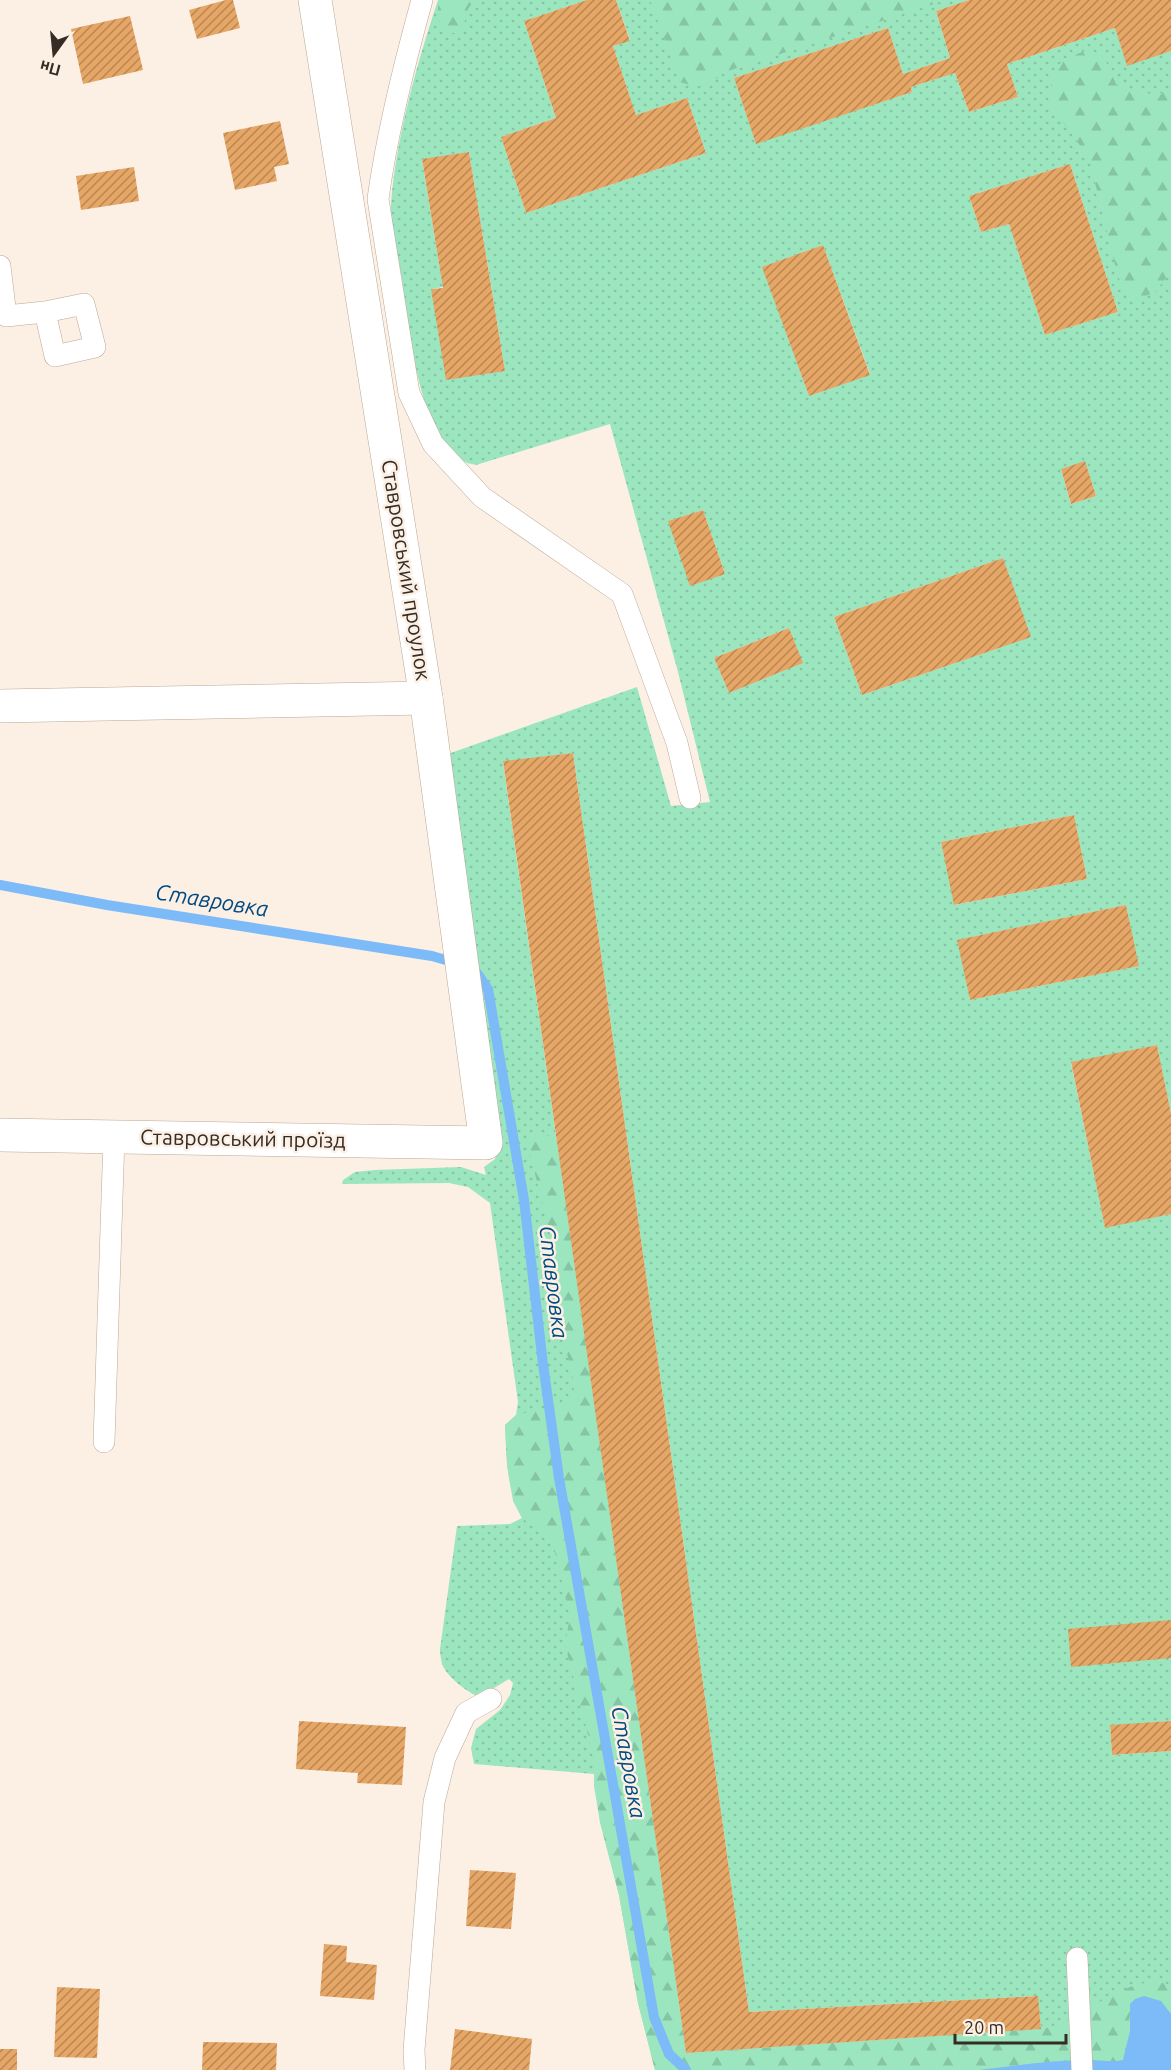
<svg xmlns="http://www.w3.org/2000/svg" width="1171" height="2070" viewBox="0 0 1171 2070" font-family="Ubuntu,sans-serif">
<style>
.grass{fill:url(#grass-dots);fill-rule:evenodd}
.forest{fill:url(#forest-firs)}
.water{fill:#7cbbf8}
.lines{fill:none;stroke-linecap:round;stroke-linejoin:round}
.stream{stroke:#7cbbf8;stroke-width:10}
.building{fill:url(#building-hatch)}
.lane-casing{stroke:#bca896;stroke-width:22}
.street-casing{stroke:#bca896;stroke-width:34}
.lane{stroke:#fff;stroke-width:21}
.street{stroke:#fff;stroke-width:33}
.labels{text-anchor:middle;stroke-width:5;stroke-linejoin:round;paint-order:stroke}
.street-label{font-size:21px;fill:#342c25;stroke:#fcefe4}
.water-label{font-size:22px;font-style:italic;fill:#004a80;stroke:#fcefe4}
</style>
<defs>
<pattern id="grass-dots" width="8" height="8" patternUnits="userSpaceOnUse" patternTransform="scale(1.5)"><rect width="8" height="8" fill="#9be6bf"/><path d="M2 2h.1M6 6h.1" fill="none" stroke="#86c5a4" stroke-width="1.8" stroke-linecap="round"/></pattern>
<pattern id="forest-firs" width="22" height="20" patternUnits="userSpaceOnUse" patternTransform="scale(1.5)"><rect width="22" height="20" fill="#9be6bf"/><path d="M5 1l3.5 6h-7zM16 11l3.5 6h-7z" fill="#86c5a4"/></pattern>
<pattern id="building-hatch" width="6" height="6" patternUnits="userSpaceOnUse" patternTransform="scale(1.5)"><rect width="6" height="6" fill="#e5a666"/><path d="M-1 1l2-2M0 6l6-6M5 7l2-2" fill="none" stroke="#ba8754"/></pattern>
</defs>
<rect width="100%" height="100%" fill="#fcefe4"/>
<path class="grass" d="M 438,0 L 587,0 L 524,21 L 556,118 L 501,137 L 526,213 L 706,153 L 687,98 L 636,115 L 613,46 L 630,40 L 616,0 L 969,0 L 936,11 L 950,58 L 903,74 L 888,28 L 734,78 L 756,143 L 912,92 L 911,87 L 955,73 L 969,112 L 1018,97 L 1007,64 L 1115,28 L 1127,65 L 1171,51 L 1171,1113 L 1157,1045 L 1071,1063 L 1105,1227 L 1171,1214 L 1171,1721 L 1110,1726 L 1112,1755 L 1171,1751 L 1171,2070 L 655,2070 L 638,2003 L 619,1895 L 600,1822 L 594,1774 L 474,1764 L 471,1748 L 476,1729 L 500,1710 L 510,1695 L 513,1683 L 509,1679 L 479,1697 C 467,1692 447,1677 442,1664 C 441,1660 440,1653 440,1649 L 457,1526 L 510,1524 L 522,1518 C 506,1488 507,1459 505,1425 L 516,1415 L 518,1402 L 490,1203 L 468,1187 L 449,1183 L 342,1184 L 343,1180 L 355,1172 L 375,1170 L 461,1167 L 486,1175 L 484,1167 L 495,1159 L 498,1147 L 448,754 L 637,687 L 671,806 L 710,802 L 678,672 L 610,424 L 476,465 C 472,464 466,463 463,461 C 419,439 409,325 402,280 C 399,260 389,222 391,204 C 396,138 417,63 438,0 ZM 469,152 L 505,371 L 432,289 L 443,287 L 422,160 ZM 1070,164 L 1118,312 L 1045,335 L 1009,224 L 981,232 L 969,196 ZM 823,245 L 870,374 L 809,396 L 763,267 ZM 1085,462 L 1096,496 L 1071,504 L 1061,469 ZM 703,510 L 725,574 L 669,521 ZM 1003,558 L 1030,637 L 862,695 L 834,617 ZM 789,628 L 802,663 L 729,693 L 714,658 ZM 573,753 L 749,2012 L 1037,1996 L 1041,2029 L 686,2053 L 503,762 ZM 1074,815 L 1087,879 L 955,905 L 941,842 ZM 1126,905 L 1138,966 L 970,1000 L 958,940 Z"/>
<g class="forest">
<path d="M 439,0 L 478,0 C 476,2 472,3 470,6 C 461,19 471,31 448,34 C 439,23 436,14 439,0 Z"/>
<path d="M 650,0 L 946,0 L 725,72 C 706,87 704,89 680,82 Z"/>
<path d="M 1089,49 L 1104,57 L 1116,84 C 1133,93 1152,97 1171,90 L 1171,272 L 1155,292 L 1139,299 L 1129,295 L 1118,277 L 1089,158 L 1051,105 L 1051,78 L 1063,60 Z"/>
<path d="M 537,1133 L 546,1134 L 557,1140 L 686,2053 L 1041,2029 C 1082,2022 1111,1985 1153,1982 C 1158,1981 1165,1984 1171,1985 L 1171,2014 L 1161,2001 L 1129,2018 L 1130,2031 L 1123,2060 L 1112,2062 L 1084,2059 L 1068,2060 L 978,2070 L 655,2070 L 638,2003 L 619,1895 L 600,1822 L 594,1786 L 594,1758 L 565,1645 L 570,1616 L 554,1548 L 538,1530 L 522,1518 L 513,1501 L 507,1465 L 505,1425 L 516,1415 L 564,1404 L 573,1397 L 574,1384 L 553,1292 L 554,1250 L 529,1150 L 530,1138 Z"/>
</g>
<path class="water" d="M 1144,1996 L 1161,2001 L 1171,2014 L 1171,2070 L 978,2070 C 1012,2066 1047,2061 1081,2060 C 1095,2059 1108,2063 1123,2060 L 1130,2031 L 1130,2004 L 1135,1999 Z"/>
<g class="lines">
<polyline class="stream" points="0,885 107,905 432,956 463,965 477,973 488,989 524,1200 543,1364 559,1478 654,2017 669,2054 686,2070"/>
</g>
<g class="building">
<polygon points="226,0 233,0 240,28 197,39 189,10"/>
<polygon points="587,0 616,0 630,41 613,46 636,115 687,98 706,153 526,213 501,137 556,118 524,21"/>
<polygon points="969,0 1171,0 1171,51 1127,66 1115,28 1007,64 1018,97 969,112 955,73 911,87 912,92 756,144 734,78 888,28 903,74 950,58 936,11"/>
<polygon points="130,16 143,70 83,84 71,29"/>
<polygon points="280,121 289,164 274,167 277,181 235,190 223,133"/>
<polygon points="469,152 505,371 446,380 431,289 443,288 422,159"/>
<polygon points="1070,164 1118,312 1045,335 1009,224 981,232 969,196"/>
<polygon points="134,167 139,201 81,210 76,176"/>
<polygon points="823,245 870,375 809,396 762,267"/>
<polygon points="1085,461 1096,496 1071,504 1061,469"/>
<polygon points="703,510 725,574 690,586 668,521"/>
<polygon points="1003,558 1031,637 862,695 834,617"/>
<polygon points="789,628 803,663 729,693 714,658"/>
<polygon points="573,753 749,2012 1038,1996 1041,2029 686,2053 503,761"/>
<polygon points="1074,815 1087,879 954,905 941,842"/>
<polygon points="1126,905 1139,966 970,1000 957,940"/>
<polygon points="1157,1045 1171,1113 1171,1214 1105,1228 1071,1062"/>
<polygon points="1171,1620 1171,1658 1071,1667 1068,1629"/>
<polygon points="299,1721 406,1727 402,1785 357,1783 358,1773 296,1769"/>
<polygon points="1171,1721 1171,1751 1112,1755 1110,1725"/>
<polygon points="470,1870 516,1873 511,1929 466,1926"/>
<polygon points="324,1944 347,1946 346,1962 377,1965 374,2000 320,1996"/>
<polygon points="57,1987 100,1989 97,2058 54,2057"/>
<polygon points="455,2029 532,2039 529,2070 450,2070"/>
<polygon points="203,2042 277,2043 276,2070 202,2070"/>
<rect x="0" y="2049" width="17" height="21"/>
</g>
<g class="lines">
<g class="lane-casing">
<g id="lane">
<path d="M 422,0 C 404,65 387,132 378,199 L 409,393 L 433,444 L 482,497 L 622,594 L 677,743 L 690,798"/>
<polyline points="0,266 6,316 45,312 84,304 95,347 55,356 45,312"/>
<polyline points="104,1442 114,1137"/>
<polyline points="1077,1958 1082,2070"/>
<polyline points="415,2070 414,2050 434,1802 445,1758 466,1713 491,1699"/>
</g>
</g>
<g class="street-casing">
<g id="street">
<polyline points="0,706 426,698"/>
<polyline points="0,1135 486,1143 426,698 315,0"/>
</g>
</g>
<use href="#lane" class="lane"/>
<use href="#street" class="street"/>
</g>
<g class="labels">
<g class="street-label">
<text transform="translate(406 570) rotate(81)" y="7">Ставровський проулок</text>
<text transform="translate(243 1139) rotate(1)" y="7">Ставровський проїзд</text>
</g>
<g class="water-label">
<text transform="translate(212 900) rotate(9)" y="8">Ставровка</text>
<text transform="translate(554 1282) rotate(83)" y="8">Ставровка</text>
<text transform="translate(629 1762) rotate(80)" y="8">Ставровка</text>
</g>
</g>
<g transform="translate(54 54) rotate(195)" stroke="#fcefe4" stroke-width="4.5" paint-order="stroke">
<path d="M0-4.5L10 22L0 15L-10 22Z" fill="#342c25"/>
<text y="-9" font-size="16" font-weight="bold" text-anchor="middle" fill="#342c25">Пн</text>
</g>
<path d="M955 2034v9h111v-9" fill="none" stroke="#342c25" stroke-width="3"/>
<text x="964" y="2034" font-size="18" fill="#342c25" stroke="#fcefe4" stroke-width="4.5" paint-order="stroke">20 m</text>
</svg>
